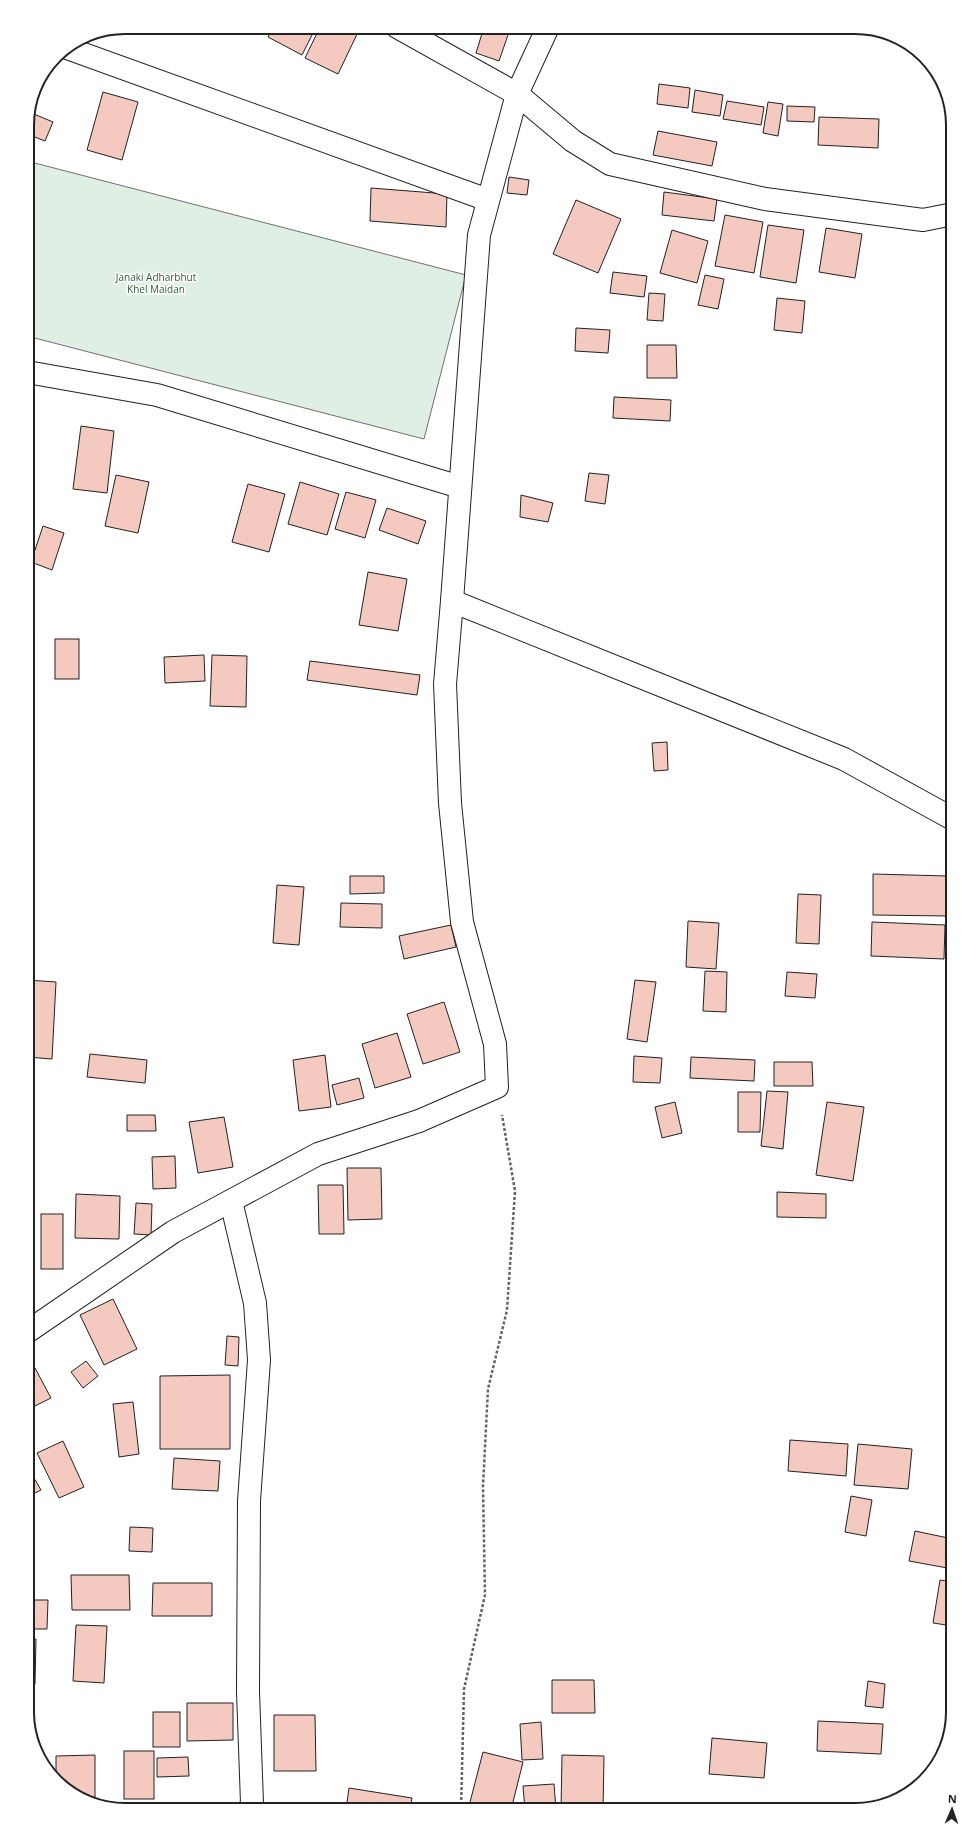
<svg xmlns="http://www.w3.org/2000/svg" width="980" height="1837" viewBox="0 0 980 1837" font-family="'Open Sans',sans-serif">
<style>
.green{fill:#e0efe3;stroke:#6f6f6f}
.building{fill:#f3c9c0;stroke:#222}
.lines{fill:none;stroke-linecap:round;stroke-linejoin:round}
.minor-casing{stroke:#222;stroke-width:24}
.path{stroke:#646464;stroke-width:2.5;stroke-dasharray:3 2;stroke-linecap:butt}
.minor{stroke:#fff;stroke-width:22}
.labels{text-anchor:middle;stroke-width:3;stroke-linejoin:round;paint-order:stroke}
.park-label{font-size:10px;fill:#2f5e38;stroke:#fff}
.rim{fill:none;stroke:#222;stroke-width:2}
</style>
<rect width="100%" height="100%" fill="#fff"/>
<polygon class="green" points="27,161 466,275 424,439 27,336"/>
<g class="building">
<polygon points="207,27 224,27 221,33"/>
<polygon points="273,27 316,27 302,55 268,37"/>
<polygon points="320,27 353,27 359,30 338,74 305,58"/>
<polygon points="484,27 495,27 509,32 499,61 476,53"/>
<polygon points="659,84 690,88 688,108 657,104"/>
<polygon points="695,90 723,95 720,116 692,112"/>
<polygon points="103,92 138,102 122,160 87,150"/>
<polygon points="727,101 764,107 761,125 723,119"/>
<polygon points="768,102 783,104 778,136 763,133"/>
<polygon points="787,106 815,107 814,122 787,121"/>
<polygon points="29,112 53,122 45,141 27,134"/>
<polygon points="819,117 879,119 878,148 818,145"/>
<polygon points="658,131 717,142 712,166 653,155"/>
<polygon points="509,177 529,180 527,195 507,193"/>
<polygon points="371,188 447,194 446,227 370,221"/>
<polygon points="664,192 717,199 714,221 662,215"/>
<polygon points="576,200 621,219 598,273 553,254"/>
<polygon points="725,215 763,222 754,273 715,266"/>
<polygon points="768,225 804,230 796,283 760,277"/>
<polygon points="826,228 862,234 855,278 819,272"/>
<polygon points="672,230 708,241 697,283 660,273"/>
<polygon points="613,272 647,276 644,297 610,293"/>
<polygon points="705,275 724,279 718,309 698,305"/>
<polygon points="649,293 665,294 663,321 647,320"/>
<polygon points="777,298 805,301 802,333 774,330"/>
<polygon points="576,328 610,330 608,353 575,351"/>
<polygon points="647,345 676,345 677,378 647,378"/>
<polygon points="614,397 671,400 670,421 613,418"/>
<polygon points="81,426 114,431 107,493 73,489"/>
<polygon points="589,473 609,475 605,504 585,501"/>
<polygon points="116,475 149,482 138,533 105,526"/>
<polygon points="300,482 339,494 327,535 288,524"/>
<polygon points="248,484 285,494 269,552 232,542"/>
<polygon points="346,492 376,500 365,538 335,529"/>
<polygon points="521,495 553,503 548,522 520,517"/>
<polygon points="387,508 426,521 418,544 379,530"/>
<polygon points="43,526 64,533 52,570 31,562"/>
<polygon points="368,572 407,579 398,631 359,625"/>
<rect x="55" y="639" width="24" height="40"/>
<polygon points="204,655 205,681 165,683 164,657"/>
<polygon points="212,655 247,656 246,707 210,706"/>
<polygon points="310,661 420,675 417,695 307,680"/>
<polygon points="667,742 668,770 654,771 652,743"/>
<polygon points="873,874 948,876 948,916 873,915"/>
<polygon points="350,876 384,876 384,893 350,894"/>
<polygon points="277,885 304,887 299,945 273,943"/>
<polygon points="798,894 821,895 819,944 796,943"/>
<polygon points="341,903 382,904 382,928 340,927"/>
<polygon points="688,921 719,923 716,969 686,967"/>
<polygon points="872,922 945,925 944,959 871,956"/>
<polygon points="451,925 456,947 404,959 399,936"/>
<polygon points="705,971 727,972 726,1012 703,1011"/>
<polygon points="787,972 817,974 815,998 785,996"/>
<polygon points="27,980 56,982 52,1059 27,1057"/>
<polygon points="635,980 656,982 647,1042 627,1039"/>
<polygon points="444,1002 460,1052 423,1064 407,1014"/>
<polygon points="397,1033 411,1077 375,1088 362,1044"/>
<polygon points="90,1054 147,1060 145,1083 87,1077"/>
<polygon points="325,1055 331,1107 299,1111 293,1060"/>
<polygon points="634,1056 662,1058 660,1083 633,1082"/>
<polygon points="691,1057 755,1060 754,1081 690,1078"/>
<polygon points="774,1062 812,1062 813,1086 774,1086"/>
<polygon points="359,1078 364,1098 337,1105 332,1085"/>
<polygon points="767,1091 788,1092 783,1149 761,1146"/>
<polygon points="738,1092 761,1092 760,1132 738,1132"/>
<polygon points="675,1102 682,1133 662,1138 655,1107"/>
<polygon points="827,1102 864,1107 853,1181 816,1175"/>
<polygon points="127,1115 155,1115 156,1131 127,1131"/>
<polygon points="224,1117 233,1167 198,1173 189,1122"/>
<polygon points="175,1156 176,1188 153,1189 152,1157"/>
<polygon points="347,1168 381,1168 382,1219 348,1220"/>
<polygon points="318,1185 343,1185 344,1234 319,1234"/>
<polygon points="777,1192 826,1194 826,1218 777,1217"/>
<polygon points="76,1194 120,1196 119,1239 75,1238"/>
<polygon points="136,1203 152,1204 151,1235 134,1234"/>
<rect x="41" y="1214" width="22" height="55"/>
<polygon points="27,1236 34,1236 30,1299 27,1299"/>
<polygon points="113,1299 137,1349 104,1365 80,1315"/>
<polygon points="227,1336 239,1337 238,1366 225,1365"/>
<polygon points="86,1361 98,1376 83,1388 71,1372"/>
<polygon points="35,1368 51,1398 27,1410 27,1372"/>
<polygon points="230,1375 230,1449 160,1449 160,1376"/>
<polygon points="133,1402 139,1454 119,1457 113,1404"/>
<polygon points="790,1440 848,1444 846,1476 788,1471"/>
<polygon points="63,1441 84,1487 59,1498 37,1453"/>
<polygon points="858,1444 912,1449 908,1489 854,1485"/>
<polygon points="174,1458 220,1461 218,1491 172,1489"/>
<polygon points="27,1466 41,1490 27,1497"/>
<polygon points="851,1496 872,1500 866,1536 845,1532"/>
<polygon points="130,1527 153,1528 152,1552 129,1551"/>
<polygon points="915,1531 953,1539 953,1569 909,1561"/>
<polygon points="71,1575 129,1575 130,1610 72,1610"/>
<polygon points="940,1580 953,1582 953,1626 933,1623"/>
<polygon points="153,1583 212,1583 212,1616 152,1616"/>
<polygon points="27,1600 48,1600 47,1629 27,1629"/>
<polygon points="76,1625 107,1626 104,1683 73,1681"/>
<polygon points="27,1639 36,1639 35,1684 27,1684"/>
<polygon points="552,1680 594,1680 595,1713 552,1713"/>
<polygon points="868,1681 885,1684 883,1708 865,1706"/>
<polygon points="187,1703 233,1703 233,1740 187,1741"/>
<rect x="153" y="1712" width="27" height="35"/>
<polygon points="274,1715 315,1715 316,1771 274,1771"/>
<polygon points="818,1721 883,1724 881,1754 817,1751"/>
<polygon points="541,1722 543,1759 522,1760 520,1724"/>
<polygon points="712,1738 767,1743 764,1778 709,1774"/>
<rect x="124" y="1751" width="30" height="48"/>
<polygon points="483,1752 523,1762 511,1810 484,1810 469,1806"/>
<polygon points="95,1755 95,1800 91,1800 70,1793 56,1776 56,1756"/>
<polygon points="562,1755 604,1756 603,1810 561,1810"/>
<polygon points="188,1757 189,1776 157,1777 157,1758"/>
<polygon points="554,1784 556,1810 525,1810 523,1786"/>
<polygon points="349,1788 412,1798 410,1810 346,1810"/>
<polygon points="698,1803 727,1806 727,1810 697,1810"/>
<polygon points="780,1808 821,1810 780,1810"/>
</g>
<g class="lines">
<g class="minor-casing">
<g id="minor">
<polyline points="397,27 517,94 573,141 610,164 765,199 923,220 953,214"/>
<polyline points="67,48 488,200"/>
<polyline points="27,372 157,395 460,487"/>
<polyline points="452,601 844,759 953,819"/>
<polyline points="231,1201 255,1303 259,1360 249,1501 248,1692 252,1803 249,1810"/>
<polyline points="27,1332 173,1232 318,1154 419,1121 497,1087 495,1044 462,922 450,803 445,684 452,601 479,235 517,94 548,27"/>
</g>
</g>
<polyline class="path" points="461,1810 464,1689 485,1595 483,1486 488,1389 507,1310 515,1191 502,1115"/>
<use href="#minor" class="minor"/>
</g>
<g class="labels">
<g class="park-label">
<text x="156" y="281">Janaki Adharbhut<tspan x="156" dy="12">Khel Maidan</tspan></text>
</g>
</g>
<path d="M0 0H980V1837H0ZM125 34H855A91 91 0 0 1 946 125V1712A91 91 0 0 1 855 1803H125A91 91 0 0 1 34 1712V125A91 91 0 0 1 125 34Z" fill="#fff" fill-rule="evenodd"/>
<path class="rim" d="M125 34H855A91 91 0 0 1 946 125V1712A91 91 0 0 1 855 1803H125A91 91 0 0 1 34 1712V125A91 91 0 0 1 125 34Z"/>
<g transform="translate(952 1809) rotate(2)" stroke="#ffffff" stroke-width="3" paint-order="stroke">
<path d="M0-3L7 15L0 10L-7 15Z" fill="#222222"/>
<text y="-6" font-size="11" font-weight="bold" text-anchor="middle" fill="#222222">N</text>
</g>
</svg>
